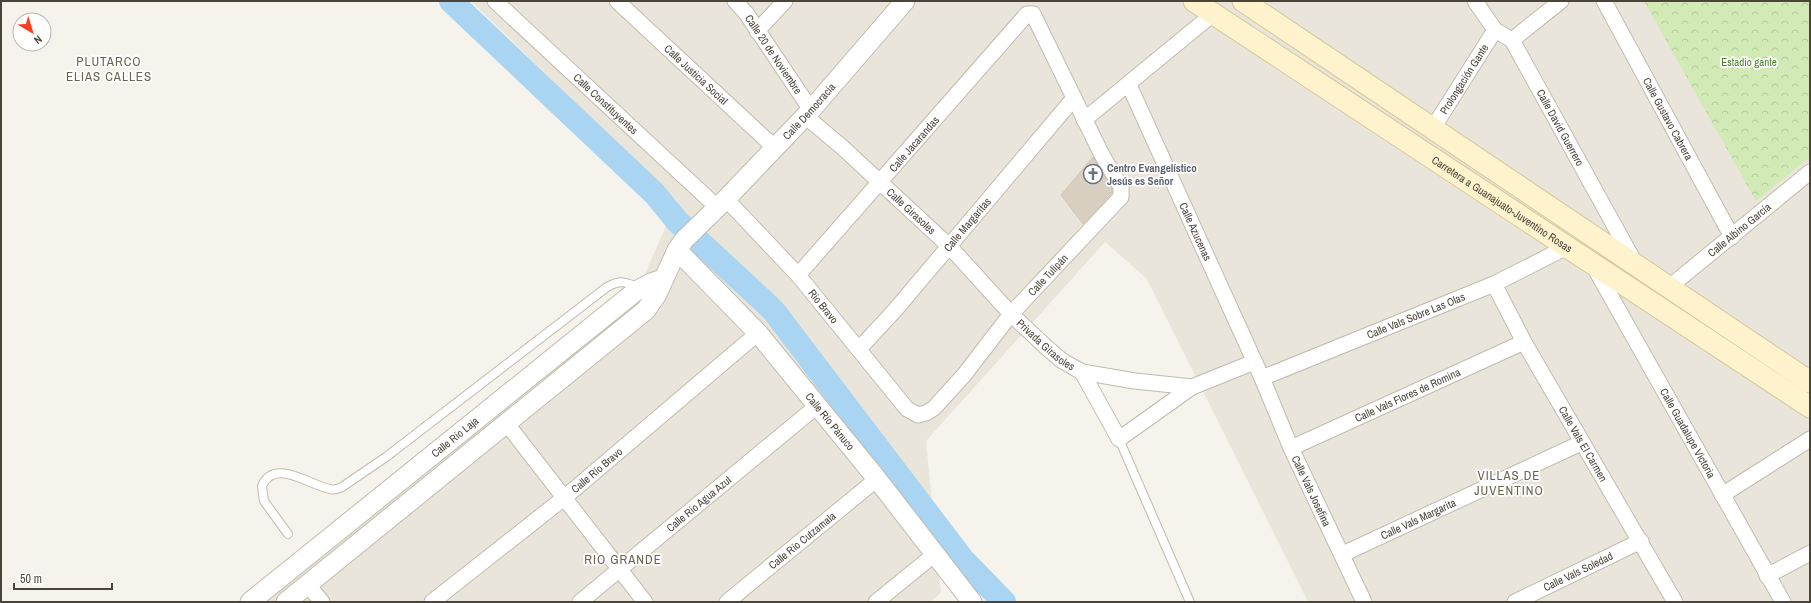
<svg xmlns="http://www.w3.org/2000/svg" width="1811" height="603" viewBox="0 0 1811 603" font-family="'Archivo Narrow',sans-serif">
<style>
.residential{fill:#eae5da}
.park{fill:url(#park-crowns)}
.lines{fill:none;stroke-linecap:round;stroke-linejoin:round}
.river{stroke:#a9d4f2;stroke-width:24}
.building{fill:#d8cfc1;stroke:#d3c7b4}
.service-casing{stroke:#c2bbae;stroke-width:10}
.minor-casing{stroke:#c2bbae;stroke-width:17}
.tertiary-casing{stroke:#c2bbae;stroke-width:21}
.secondary-casing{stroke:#d6c79b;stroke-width:23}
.service{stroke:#fff;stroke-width:8}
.minor{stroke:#fff;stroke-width:15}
.tertiary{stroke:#fff;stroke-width:19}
.secondary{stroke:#fff3cd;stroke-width:21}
.labels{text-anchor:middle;stroke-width:3.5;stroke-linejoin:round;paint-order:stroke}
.street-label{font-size:11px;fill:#4b4439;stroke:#fff}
.park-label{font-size:11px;fill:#4a7f2a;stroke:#fff}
.worship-label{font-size:11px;font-weight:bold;fill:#5b616d;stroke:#fff;text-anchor:start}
.quarter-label{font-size:13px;letter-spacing:1px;fill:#6e6250;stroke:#fff}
</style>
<defs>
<pattern id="park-crowns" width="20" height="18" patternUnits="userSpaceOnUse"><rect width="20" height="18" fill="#d2eab5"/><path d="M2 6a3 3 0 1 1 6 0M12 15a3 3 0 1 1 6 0" fill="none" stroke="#b6ca9c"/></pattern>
</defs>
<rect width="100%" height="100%" fill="#f6f3ec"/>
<polygon class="residential" points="471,1 1810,1 1810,602 1308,602 1147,279 1105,242 926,441 941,593 930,602 265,602 631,306 677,201"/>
<polygon class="park" points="1644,1 1810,1 1810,157 1756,201"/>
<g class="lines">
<polyline class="river" points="451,1 655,194 677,221 773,310 963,560 1004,602"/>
</g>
<polygon class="building" points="1093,157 1112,189 1112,193 1083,224 1061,195"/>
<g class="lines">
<g class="service-casing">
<g id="service">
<polyline points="1119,439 1190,602"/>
<path d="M 288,534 L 264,501 L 262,486 C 274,457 311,486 330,489 C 334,490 338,489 342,487 L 386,457 L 607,287 C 620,280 627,281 639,289"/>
</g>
</g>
<g class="minor-casing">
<g id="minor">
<path id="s1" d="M 495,1 L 717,207"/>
<path id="s2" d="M 617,1 L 774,147"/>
<path id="s3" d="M 735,1 L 746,13 L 811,110"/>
<path id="s4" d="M 1475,1 L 1495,30 L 1512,40 L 1635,263"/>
<path id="s5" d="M 1604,1 L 1732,237"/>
<polyline points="757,31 785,1"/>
<polyline points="1512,40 1561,1"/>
<path id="s6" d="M 1129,85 L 1262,378 L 1291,448 L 1364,602"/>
<path id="s7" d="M 804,115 L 842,147 L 949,246 L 1011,314 L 1045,346 L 1061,360 L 1082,372 L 1135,381 L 1192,387 L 1254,362"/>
<polyline points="1084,120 1213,14"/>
<path id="s8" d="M 1433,128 L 1495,30"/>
<path id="s9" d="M 726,199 L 798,275 L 907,409 L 918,415 L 926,413 L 934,408 L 964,375 L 1011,314 L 1121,197 L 1121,187 L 1102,155 L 1033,14 L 1027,14 L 798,275"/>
<path id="s10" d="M 1593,265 L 1783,602"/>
<path id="s11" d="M 1494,284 L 1524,342 L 1675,602"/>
<path id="s12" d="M 1668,288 L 1810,172"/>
<path id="s13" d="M 859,349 L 896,309 L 1074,98"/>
<polyline points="1082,372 1119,439 1192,387"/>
<path id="s14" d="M 1262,378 L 1494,284 L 1567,247"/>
<polyline points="507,424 645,602"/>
<path id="s15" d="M 1291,448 L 1524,342"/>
<polyline points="1722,495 1810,439"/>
<path id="s16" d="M 1343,554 L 1581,443"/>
<polyline points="1767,576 1810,553"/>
<polyline points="308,585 322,602"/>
<path id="s17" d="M 432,602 L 564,498 L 758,333"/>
<path id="s18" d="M 580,602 L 817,406"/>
<path id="s19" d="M 727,602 L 877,479"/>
<polyline points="876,602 935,554"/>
<path id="s20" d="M 1515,602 L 1641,541"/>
</g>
</g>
<g class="tertiary-casing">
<g id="tertiary">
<path id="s21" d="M 677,250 L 758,333 L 877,479 L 972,602"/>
<path id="s22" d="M 250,602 L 636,291 L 651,283 L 663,279"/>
<path id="s23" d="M 286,602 L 646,310 L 657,294 L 677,250 L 684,240 L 726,199 L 811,110 L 905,1"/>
</g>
</g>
<g class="secondary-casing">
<g id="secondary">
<path id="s24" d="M 1194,1 L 1810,407"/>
<polyline points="1243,1 1810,382"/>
</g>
</g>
<use href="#service" class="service"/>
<use href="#minor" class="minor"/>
<use href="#tertiary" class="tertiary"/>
<use href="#secondary" class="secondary"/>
</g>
<defs>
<g id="church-ring" transform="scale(1)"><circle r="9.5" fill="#fff" stroke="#6b7280" stroke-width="1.5"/><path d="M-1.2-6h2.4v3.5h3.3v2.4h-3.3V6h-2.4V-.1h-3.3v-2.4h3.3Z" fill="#6b7280"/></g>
</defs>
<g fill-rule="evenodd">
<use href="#church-ring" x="1093" y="174"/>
</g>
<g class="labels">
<g class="street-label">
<text dy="4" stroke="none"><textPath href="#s3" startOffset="66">Calle 20 de Noviembre</textPath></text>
<text dy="4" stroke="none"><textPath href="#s2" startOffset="108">Calle Justicia Social</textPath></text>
<text dy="4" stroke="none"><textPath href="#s8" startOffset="58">Prolongación Gante</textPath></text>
<text dy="4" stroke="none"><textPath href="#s1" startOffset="151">Calle Constituyentes</textPath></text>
<text dy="4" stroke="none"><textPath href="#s23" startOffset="723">Calle Democracia</textPath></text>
<text dy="4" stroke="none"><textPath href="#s5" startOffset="134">Calle Gustavo Cabrera</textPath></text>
<text dy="4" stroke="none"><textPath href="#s4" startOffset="155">Calle David Guerrero</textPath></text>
<text transform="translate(914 144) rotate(-49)" y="4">Calle Jacarandas</text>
<text dy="4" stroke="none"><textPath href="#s24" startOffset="369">Carretera a Guanajuato-Juventino Rosas</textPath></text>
<text dy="4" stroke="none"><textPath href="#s7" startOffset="144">Calle Girasoles</textPath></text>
<text dy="4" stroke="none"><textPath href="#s13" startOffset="165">Calle Margaritas</textPath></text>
<text dy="4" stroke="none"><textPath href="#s12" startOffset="92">Calle Albino García</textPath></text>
<text dy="4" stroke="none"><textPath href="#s6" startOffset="161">Calle Azucenas</textPath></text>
<text dy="4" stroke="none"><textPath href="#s9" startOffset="483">Calle Tulipán</textPath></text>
<text dy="4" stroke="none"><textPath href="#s9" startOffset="145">Río Bravo</textPath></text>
<text dy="4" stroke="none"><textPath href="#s14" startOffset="166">Calle Vals Sobre Las Olas</textPath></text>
<text dy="4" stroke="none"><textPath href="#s7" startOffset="334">Privada Girasoles</textPath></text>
<text dy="4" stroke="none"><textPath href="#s15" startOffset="128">Calle Vals Flores de Romina</textPath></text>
<text dy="4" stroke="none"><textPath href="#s21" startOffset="230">Calle Río Pánuco</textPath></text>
<text dy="4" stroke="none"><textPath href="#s10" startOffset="193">Calle Guadalupe Victoria</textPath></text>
<text dy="4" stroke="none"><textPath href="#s22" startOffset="263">Calle Río Laja</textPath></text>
<text dy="4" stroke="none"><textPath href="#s11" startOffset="183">Calle Vals El Carmen</textPath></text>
<text dy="4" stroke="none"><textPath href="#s17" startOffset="211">Calle Río Bravo</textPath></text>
<text dy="4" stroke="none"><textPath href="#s6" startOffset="445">Calle Vals Josefina</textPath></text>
<text dy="4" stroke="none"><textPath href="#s18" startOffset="154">Calle Río Agua Azul</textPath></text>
<text dy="4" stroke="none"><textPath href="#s16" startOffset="83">Calle Vals Margarita</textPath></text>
<text dy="4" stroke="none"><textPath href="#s19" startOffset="97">Calle Río Cutzamala</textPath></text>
<text dy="4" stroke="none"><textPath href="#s20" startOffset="70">Calle Vals Soledad</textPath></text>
</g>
<g class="park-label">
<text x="1749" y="66">Estadio gante</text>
</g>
<g class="worship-label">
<text x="1107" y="172">Centro Evangelístico<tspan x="1107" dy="13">Jesús es Señor</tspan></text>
</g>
<g class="quarter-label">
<text x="109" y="66">PLUTARCO<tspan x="109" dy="15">ELIAS CALLES</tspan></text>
<text x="1509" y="480">VILLAS DE<tspan x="1509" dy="15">JUVENTINO</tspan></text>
<text x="623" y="564">RIO GRANDE</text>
</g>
</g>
<rect width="1811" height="603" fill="none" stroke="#4b4439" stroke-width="4"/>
<g transform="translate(32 32) rotate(142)"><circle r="19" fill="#ffffff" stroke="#b7b4b0"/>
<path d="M0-3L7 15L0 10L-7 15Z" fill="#fc3f1d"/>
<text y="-6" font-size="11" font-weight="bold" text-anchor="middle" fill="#4b4439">N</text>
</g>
<path d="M14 583v6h98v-6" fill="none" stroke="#4b4439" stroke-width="2"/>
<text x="20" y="583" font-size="12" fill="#4b4439" stroke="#ffffff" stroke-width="3" paint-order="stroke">50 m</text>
</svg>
